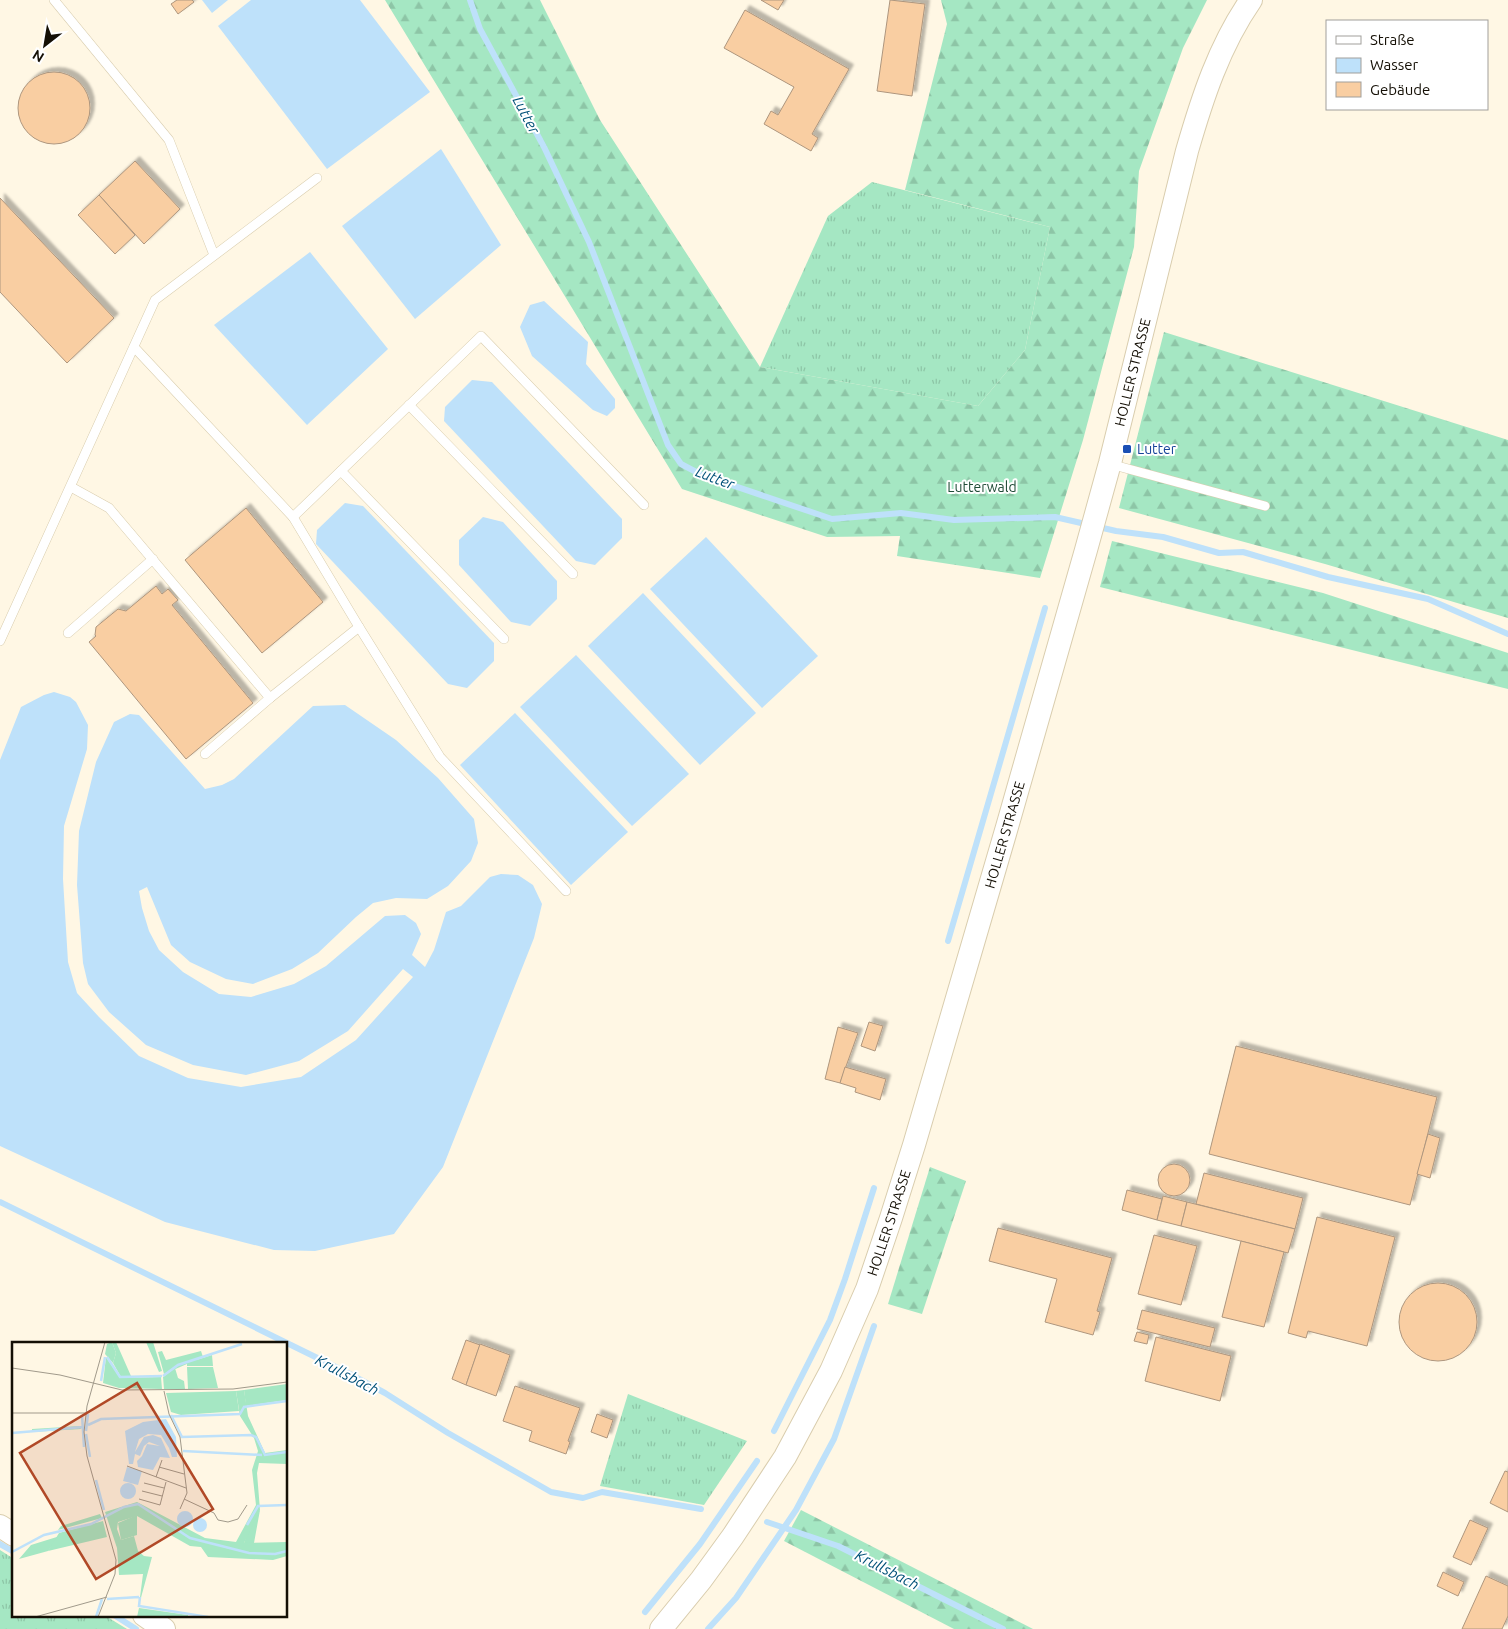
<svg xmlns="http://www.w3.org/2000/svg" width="1508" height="1629" viewBox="0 0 1508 1629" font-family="Ubuntu,sans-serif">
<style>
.grass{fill:url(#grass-tufts)}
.forest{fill:url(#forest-firs)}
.water{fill:#bee1fa}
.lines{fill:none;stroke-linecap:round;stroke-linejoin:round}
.stream{stroke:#bee1fa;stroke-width:6}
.building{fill:#f9cea2;stroke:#ae967e;filter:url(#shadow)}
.service-casing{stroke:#d9cdae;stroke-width:10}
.tertiary-casing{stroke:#d9cdae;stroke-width:24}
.service{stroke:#fff;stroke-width:9}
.tertiary{stroke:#fff;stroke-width:22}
.transit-dot{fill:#1a4fb4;stroke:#fff;stroke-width:2}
.labels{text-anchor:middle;stroke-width:4;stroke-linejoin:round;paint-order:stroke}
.street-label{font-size:14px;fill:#140f05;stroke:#fff}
.transit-label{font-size:14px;fill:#164399;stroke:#fff;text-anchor:start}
.park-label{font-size:14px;fill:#1f4b36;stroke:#fff}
.water-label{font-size:15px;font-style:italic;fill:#005078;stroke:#fff}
.inset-river{fill:none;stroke:#bee1fa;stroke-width:2.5}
.inset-road{fill:none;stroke:#a19a8b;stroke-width:1}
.view{fill:#b14927;fill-opacity:0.15;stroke:#b14927;stroke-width:2.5}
.inset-edge{fill:none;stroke:#140f05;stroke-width:2.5}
</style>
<defs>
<pattern id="grass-tufts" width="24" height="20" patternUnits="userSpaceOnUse" patternTransform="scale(1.25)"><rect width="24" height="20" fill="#a5e7c3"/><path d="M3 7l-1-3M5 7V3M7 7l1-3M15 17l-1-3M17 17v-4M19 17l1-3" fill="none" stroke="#8dc5a6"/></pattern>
<pattern id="forest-firs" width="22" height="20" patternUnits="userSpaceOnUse" patternTransform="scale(1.25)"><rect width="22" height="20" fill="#a5e7c3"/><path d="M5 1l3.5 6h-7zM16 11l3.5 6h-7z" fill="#8dc5a6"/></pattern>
<filter id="shadow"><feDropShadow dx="4.5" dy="-4.5" stdDeviation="1" flood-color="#0004"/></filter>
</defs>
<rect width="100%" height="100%" fill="#fff7e4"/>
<g class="grass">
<polygon points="872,182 1050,227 1025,350 978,406 760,367 828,216"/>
<polygon points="628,1394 747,1441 704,1505 600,1486"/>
<polygon points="0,1550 14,1559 14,1615 104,1615 127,1629 0,1629"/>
</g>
<g class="forest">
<polygon points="385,0 540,0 600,120 760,367 978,406 1025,350 1050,227 905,190 947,24 941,0 1207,0 1183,48 1139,171 1134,247 1083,440 1040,578 897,556 900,536 827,537 682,489"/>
<polygon points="1164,332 1508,440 1508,618 1325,564 1119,508"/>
<polygon points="1112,541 1323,593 1508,653 1508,689 1100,587"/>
<polygon points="930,1167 966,1181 922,1314 888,1304"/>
<polygon points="801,1510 1033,1629 954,1629 784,1541"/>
</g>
<g class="water">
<polygon points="202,0 228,0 212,13"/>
<polygon points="251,0 360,0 430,92 327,169 218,26"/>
<polygon points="441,149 501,245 415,319 342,226"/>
<polygon points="310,252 388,349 307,425 214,325"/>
<polygon points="544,301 588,342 586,364 615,399 615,408 607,416 593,410 532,356 520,327 530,305"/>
<polygon points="472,380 492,382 622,519 622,538 595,565 576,561 444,421 445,407"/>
<polygon points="345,503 363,506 494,643 494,661 467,688 448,684 316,544 317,530"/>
<polygon points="483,517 503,522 557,581 557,599 530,626 511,622 459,565 459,540"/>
<polygon points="706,537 818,656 762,708 650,589"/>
<polygon points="643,593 756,713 700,765 588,646"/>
<polygon points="576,655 689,774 632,826 520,707"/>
<polygon points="54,692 70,697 76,702 88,725 87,749 64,826 63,879 68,962 77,993 99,1017 139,1056 188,1078 241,1087 301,1077 356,1040 413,977 403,969 348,1031 299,1061 246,1075 193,1065 146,1045 109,1012 88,984 83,963 77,885 79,831 96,762 114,722 130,714 139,715 205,789 222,785 234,779 313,706 345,705 396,740 438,778 474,819 478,843 471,861 448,886 427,899 396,898 373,903 356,917 318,953 292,969 253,984 226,979 190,962 171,945 147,887 139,891 142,908 149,931 159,950 183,972 219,994 251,997 294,984 326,966 385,916 405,915 416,923 421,934 412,955 425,967 434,950 446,912 461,906 490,877 501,874 518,875 533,885 542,904 534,938 443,1167 394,1234 315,1251 274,1250 165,1222 0,1146 0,760 21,707 44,695"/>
<polygon points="515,713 628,832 571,885 460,765"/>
</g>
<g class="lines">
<g class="stream">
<polyline points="470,0 480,29 544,147 589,242 668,445 681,464 702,475 832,519 901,513 954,520 1055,517 1116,531 1163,537 1219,553 1243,552 1328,577 1428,599 1508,634"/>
<polyline points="948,941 1045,608"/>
<polyline points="0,1202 346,1372 385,1393 448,1433 551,1492 583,1498 602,1492 701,1509"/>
<polyline points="774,1431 830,1320 845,1279 874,1188"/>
<polyline points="767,1522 838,1546 1003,1629"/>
<polyline points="0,1544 14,1552"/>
<polyline points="645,1612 700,1544 757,1461"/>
<polyline points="114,1615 136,1629"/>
<polyline points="708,1629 736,1598 796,1510 834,1439 874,1326"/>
</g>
</g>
<g class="building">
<polygon points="177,0 192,0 194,2 178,14 171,4"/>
<polygon points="761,0 784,0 778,10"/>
<polygon points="890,0 925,4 912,96 877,91"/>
<polygon points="745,10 849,69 812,134 818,138 811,151 764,124 771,111 778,115 794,87 724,48"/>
<circle cx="54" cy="108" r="36"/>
<polygon points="135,161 180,209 144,244 99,195"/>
<polygon points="99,195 135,235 115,254 78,215"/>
<polygon points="0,198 114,318 67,363 0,292"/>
<polygon points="246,508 323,602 262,653 185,560"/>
<polygon points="156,586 162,594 168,589 178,600 172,605 253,703 186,759 89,642 96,636 95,635 96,627 118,609 126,611"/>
<polygon points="869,1022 883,1026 875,1051 861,1046"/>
<polygon points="838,1027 858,1033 840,1083 825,1079"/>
<polygon points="1236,1046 1437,1097 1410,1205 1209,1154"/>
<polygon points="845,1067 886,1079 880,1100 855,1092 856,1088 840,1083"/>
<polygon points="1428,1134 1440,1138 1430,1178 1417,1174"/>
<circle cx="1174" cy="1180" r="16"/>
<polygon points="1204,1173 1303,1198 1295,1229 1196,1204"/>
<polygon points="1127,1190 1162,1199 1157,1220 1122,1210"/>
<polygon points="1163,1196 1187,1202 1181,1226 1157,1220"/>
<polygon points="1187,1202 1295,1229 1288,1253 1181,1226"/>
<polygon points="1317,1217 1395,1237 1367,1346 1308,1331 1306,1338 1288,1333"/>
<polygon points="998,1228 1112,1258 1097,1311 1100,1312 1093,1335 1045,1322 1057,1279 989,1261"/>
<polygon points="1154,1235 1197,1246 1181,1305 1138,1294"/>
<polygon points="1241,1241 1284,1252 1264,1327 1222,1317"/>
<circle cx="1438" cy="1322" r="39"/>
<polygon points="1142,1310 1215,1328 1210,1347 1137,1329"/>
<polygon points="1137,1332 1149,1335 1147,1344 1134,1341"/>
<polygon points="1156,1337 1231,1356 1220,1401 1145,1381"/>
<polygon points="466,1340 480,1345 466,1385 452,1379"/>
<polygon points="480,1344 510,1355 496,1396 466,1385"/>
<polygon points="515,1386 580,1408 568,1441 570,1442 566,1454 529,1441 532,1431 503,1421"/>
<polygon points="597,1414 613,1420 607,1438 591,1432"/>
<polygon points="1505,1471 1508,1472 1508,1512 1490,1503"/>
<polygon points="1470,1520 1488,1528 1471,1565 1453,1557"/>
<polygon points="1443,1572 1464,1582 1458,1596 1437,1586"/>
<polygon points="1486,1576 1508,1586 1508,1616 1502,1629 1462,1629"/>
</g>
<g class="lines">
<g class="service-casing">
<g id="service">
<polyline points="54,0 169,140 214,255"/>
<polyline points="134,347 293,517 359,627 440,757 566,891"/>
<polyline points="409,405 573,574"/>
<polyline points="1110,464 1265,506"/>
<polyline points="341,471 504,639"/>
<polyline points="71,487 109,508 270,698"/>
<polyline points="293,517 481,336 644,505"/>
<polyline points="68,633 153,559"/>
<polyline points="0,641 155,300 317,178"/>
<polyline points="205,754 270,698 359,627"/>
</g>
</g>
<g class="tertiary-casing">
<g id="tertiary">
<polyline points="0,1526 14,1535"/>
<polyline points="144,1615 164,1629"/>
<path id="s1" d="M 661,1629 L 701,1580 L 733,1536 L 785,1457 L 831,1371 L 867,1289 L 891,1218 L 914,1145 L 1007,827 L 1086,550 L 1110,463 L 1187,151 C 1202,99 1219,46 1251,0"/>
</g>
</g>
<use href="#service" class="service"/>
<use href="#tertiary" class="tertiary"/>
</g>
<rect class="transit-dot" x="1122" y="444" width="10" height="10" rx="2.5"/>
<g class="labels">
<g class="street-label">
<text dy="5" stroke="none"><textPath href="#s1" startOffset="1354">HOLLER STRASSE</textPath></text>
<text dy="5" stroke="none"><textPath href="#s1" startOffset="874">HOLLER STRASSE</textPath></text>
<text dy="5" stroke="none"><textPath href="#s1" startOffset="469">HOLLER STRASSE</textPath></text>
</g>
<g class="transit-label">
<text x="1137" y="454">Lutter</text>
</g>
<g class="park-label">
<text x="982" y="492">Lutterwald</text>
</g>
<g class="water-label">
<text transform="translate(526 115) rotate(62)" y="5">Lutter</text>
<text transform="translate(715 478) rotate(21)" y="5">Lutter</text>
<text transform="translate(347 1375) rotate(28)" y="5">Krullsbach</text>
<text transform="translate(887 1570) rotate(27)" y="5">Krullsbach</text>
</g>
</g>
<g transform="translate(12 1342)">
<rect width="275" height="275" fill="#fff7e4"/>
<path d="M 100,0 L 104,0 L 119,34 L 109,35 L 101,21 L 104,11 ZM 150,9 L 154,18 L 189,9 L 191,15 L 152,32 L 146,10 ZM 200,13 L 201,24 L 175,24 L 175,21 ZM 94,15 L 108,36 L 149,35 L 150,47 L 107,46 L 91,41 ZM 175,25 L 201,25 L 206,46 L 176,47 ZM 163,26 L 166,36 L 172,39 L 173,47 L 152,47 L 151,35 ZM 275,42 L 275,58 L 234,64 L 232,48 ZM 224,49 L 227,69 L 169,73 L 159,70 L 154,51 ZM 248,168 L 242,201 L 232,201 L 239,180 ZM 125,173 L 125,193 L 109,198 L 106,181 ZM 48,194 L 36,209 L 7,217 L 19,203 Z" fill="#a5e7c3"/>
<path d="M 100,0 L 104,11 L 101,21 L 93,12 L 95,2 ZM 134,0 L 141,0 L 150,29 L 147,30 ZM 232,48 L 236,74 L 253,111 L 275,108 L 275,122 L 247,121 L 245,131 L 248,168 L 232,201 L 275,200 L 275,214 L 261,218 L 196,215 L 189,205 L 178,204 L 125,174 L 106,180 L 105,187 L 109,198 L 122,194 L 126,209 L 132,214 L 140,215 L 127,263 L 131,232 L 107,233 L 105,206 L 93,170 L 125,160 L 193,196 L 224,200 L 244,163 L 240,128 L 246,109 L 242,96 L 228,74 L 224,49 ZM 68,84 L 69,87 L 20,90 L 20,87 ZM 88,172 L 90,176 L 46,188 L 49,184 ZM 91,179 L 95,195 L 36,209 L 47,191 ZM 127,266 L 176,273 L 176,275 L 125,275 Z" fill="#a5e7c3"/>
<path d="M 154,77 L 164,95 L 165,115 L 160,115 L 157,106 L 149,93 L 136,92 L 127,97 L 123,110 L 132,95 L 141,93 L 149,96 L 158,116 L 148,115 L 141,128 L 126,125 L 125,119 L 130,114 L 135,102 L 148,104 L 137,100 L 132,104 L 128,114 L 123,112 L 121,122 L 117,122 L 113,89 L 131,80 ZM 115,125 L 130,129 L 126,143 L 111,139 ZM108 149a8 8 0 1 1 16 0a8 8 0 1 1-16 0ZM165 177a8 8 0 1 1 16 0a8 8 0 1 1-16 0ZM181 183a7 7 0 1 1 14 0a7 7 0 1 1-14 0Z" fill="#bee1fa"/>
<path class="inset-river" d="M 95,15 L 108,35 L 150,34M 151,34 L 166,23 L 230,2M 89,39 L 93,15M 70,73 L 72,105M 159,73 L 170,95 L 239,93 L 244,95 L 253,113 L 275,110M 76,83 L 89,77 L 228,72 L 232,65 L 275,59M 74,89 L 76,72M 0,91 L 71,85M 74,92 L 78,115M 171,109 L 250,113M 84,138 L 92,168M 235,183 L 246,164 L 275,163M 0,210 L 32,193 L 79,182 L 112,165 L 126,162 L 178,196 L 237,211 L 263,212 L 275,209M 128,255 L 127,264 L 196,275M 95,257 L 127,255M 84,275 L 90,257"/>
<path class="inset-road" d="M 0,26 L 48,33 L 110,48 L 221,47 L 275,40M 152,49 L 157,72 L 168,95 L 175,151 L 168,167M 0,71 L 74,71M 115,124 L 174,146M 147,125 L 172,132M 144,135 L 150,118M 132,141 L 152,146M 130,149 L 150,154M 127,157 L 148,163 L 154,140M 172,157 L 202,171 L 206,178 L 216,180 L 226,177 L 235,163M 23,275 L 95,255M 86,275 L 103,232 L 104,218 L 75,114 L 72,90 L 75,64 L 93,0"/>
<path class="view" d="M 125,41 L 201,167 L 84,237 L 8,111 Z"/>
<rect width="275" height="275" class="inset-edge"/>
</g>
<rect x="1326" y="20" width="162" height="90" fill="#ffffff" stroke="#a19f9b"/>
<rect x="1336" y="36" width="25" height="8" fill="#ffffff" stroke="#a19f9b"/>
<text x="1370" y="45" font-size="15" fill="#140f05">Straße</text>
<rect x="1336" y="58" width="25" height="15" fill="#bee1fa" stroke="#a19f9b"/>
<text x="1370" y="70" font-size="15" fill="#140f05">Wasser</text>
<rect x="1336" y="82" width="25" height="15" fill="#f9cea2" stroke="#a19f9b"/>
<text x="1370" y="95" font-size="15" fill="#140f05">Gebäude</text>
<g transform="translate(45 45) rotate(211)" stroke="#ffffff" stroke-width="4" paint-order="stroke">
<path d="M0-4L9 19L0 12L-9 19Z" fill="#140f05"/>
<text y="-8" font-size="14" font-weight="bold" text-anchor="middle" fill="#140f05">N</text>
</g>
</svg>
